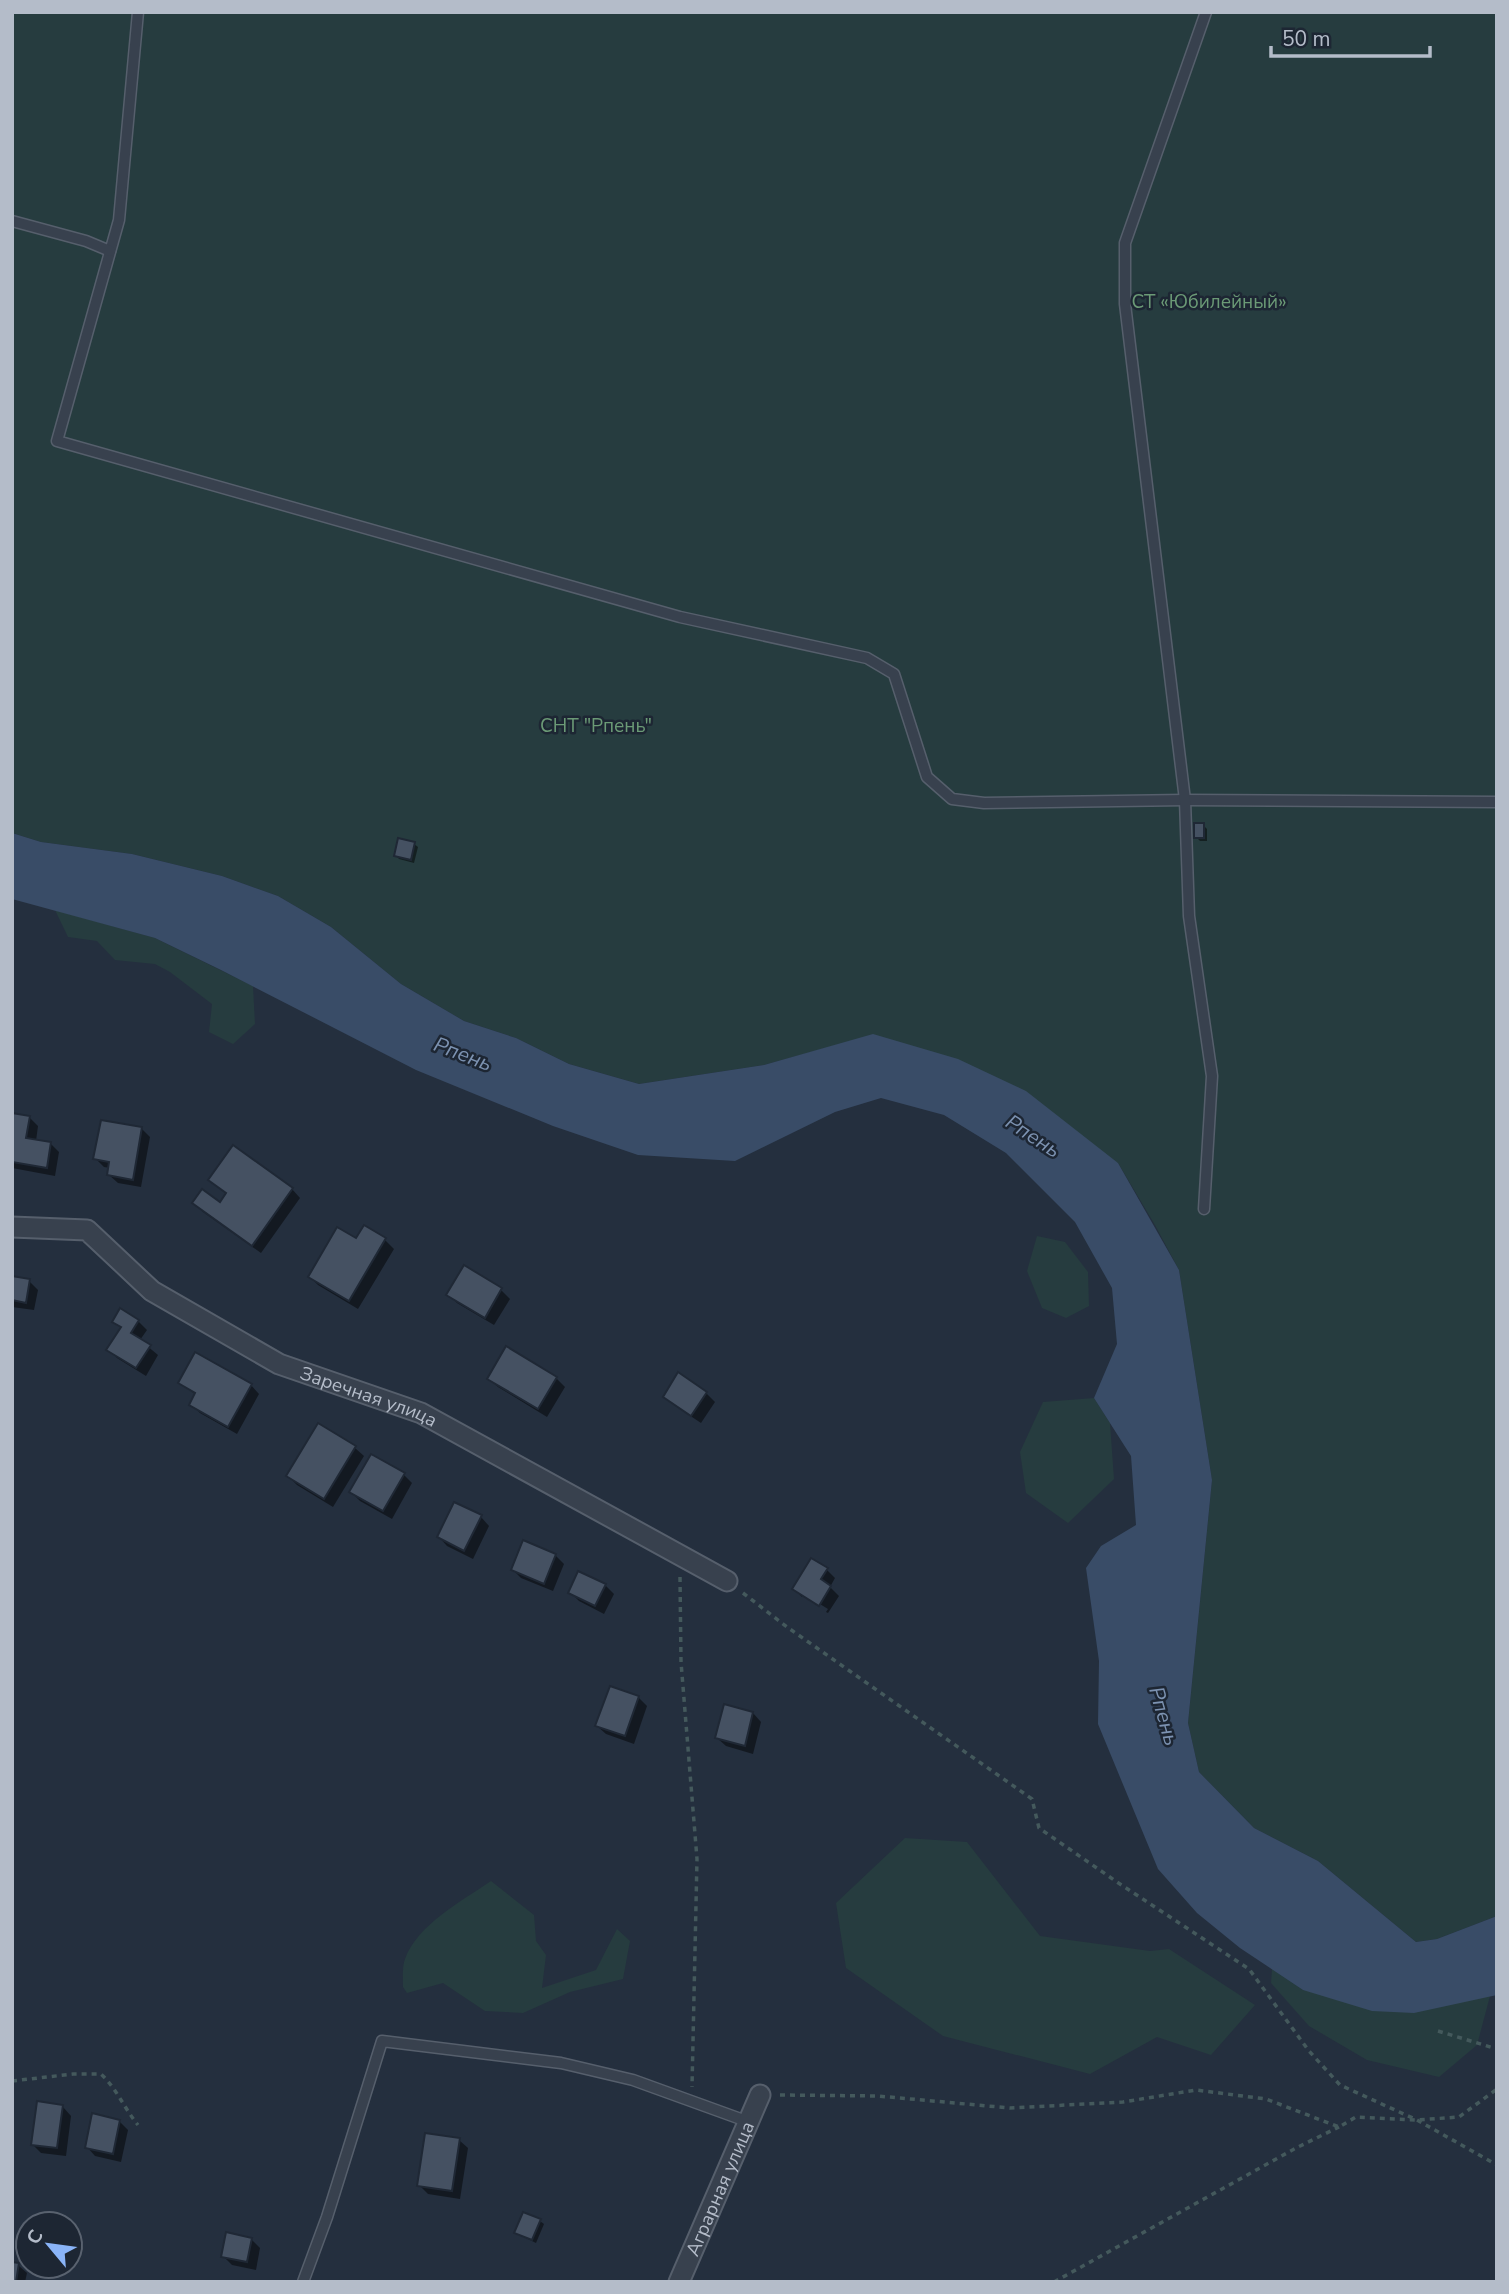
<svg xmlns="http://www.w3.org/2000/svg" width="1509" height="2294" viewBox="0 0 1509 2294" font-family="'Nunito Sans',sans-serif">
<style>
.green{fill:#263c3f}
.water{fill:#394c67}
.shadow{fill:#0007}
.building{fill:#455162;stroke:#1f2835;stroke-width:2}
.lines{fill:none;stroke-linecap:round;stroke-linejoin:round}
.lane-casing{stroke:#565f6c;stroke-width:13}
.street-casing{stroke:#565f6c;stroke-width:23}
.path{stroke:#44595c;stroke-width:3.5;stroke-dasharray:5 5;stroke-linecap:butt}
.lane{stroke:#38414e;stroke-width:10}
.street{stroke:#38414e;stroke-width:19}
.labels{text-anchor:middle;stroke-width:5;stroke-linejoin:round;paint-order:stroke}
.park-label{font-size:19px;fill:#6b9a76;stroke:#1d2633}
.street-label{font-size:19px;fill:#b4bcc9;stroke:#1d2633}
.water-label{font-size:21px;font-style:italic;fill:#7c92b1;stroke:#1d2633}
</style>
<rect width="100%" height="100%" fill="#242f3e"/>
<g class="green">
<polygon points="12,12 1497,12 1497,1916 1437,1939 1416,1942 1318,1861 1254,1828 1199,1772 1188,1723 1212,1480 1179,1270 1155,1225 1118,1163 873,1035 764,1065 639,1084 569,1064 516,1038 464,1021 401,984 331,927 278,896 222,876 132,854 41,842 12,833"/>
<polygon points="55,910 155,938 253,986 255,1024 233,1044 209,1032 212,1004 170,972 155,964 115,960 97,941 68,937"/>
<polygon points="1037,1236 1065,1242 1088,1272 1089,1306 1066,1318 1042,1308 1027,1271"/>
<polygon points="1094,1398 1110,1423 1114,1479 1068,1523 1026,1493 1020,1452 1043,1402"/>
<polygon points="905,1838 967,1842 1040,1936 1150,1951 1169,1949 1255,2005 1211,2055 1157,2037 1090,2074 943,2036 846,1968 836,1903"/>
<path d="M 491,1881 L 534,1915 L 536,1941 L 546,1955 L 542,1988 L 596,1970 L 617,1929 L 630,1941 L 623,1979 L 570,1992 L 523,2013 L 485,2011 L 443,1983 L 407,1993 L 403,1987 C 403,1979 402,1967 405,1959 C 417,1925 462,1901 491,1881 Z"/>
<polygon points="1272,1969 1303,1990 1471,1999 1490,1996 1477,2045 1439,2077 1367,2060 1309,2026 1271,1983"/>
</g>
<polygon class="water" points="12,833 41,842 132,854 222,876 278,896 331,927 401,984 464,1021 516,1038 569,1064 639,1084 764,1065 873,1034 958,1059 1026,1091 1118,1163 1179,1270 1212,1480 1188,1723 1199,1772 1254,1828 1318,1861 1416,1942 1437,1939 1497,1916 1497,1995 1414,2013 1372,2011 1303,1990 1240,1948 1197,1913 1158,1869 1098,1724 1099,1661 1086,1568 1101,1546 1136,1525 1131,1456 1094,1398 1117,1344 1112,1288 1075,1222 1006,1153 944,1115 881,1098 835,1112 735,1161 638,1155 553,1126 416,1070 221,970 155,938 12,899"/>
<g class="shadow">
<polygon points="1203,825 1207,829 1207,841 1200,841 1196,837"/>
<polygon points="414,844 418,847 414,863 399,859 396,855"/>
<polygon points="12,1114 29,1117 38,1126 36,1141 50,1143 59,1152 55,1176 12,1168"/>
<polygon points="141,1128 150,1137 141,1187 118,1183 109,1175 110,1168 104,1167 95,1158"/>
<polygon points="210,1180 292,1189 300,1198 261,1253 203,1212 194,1203 221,1205 228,1195"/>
<polygon points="365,1228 385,1240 394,1249 358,1309 318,1285 310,1277 357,1241"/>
<polygon points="465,1268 501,1290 510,1299 494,1325 457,1303 448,1294"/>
<polygon points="12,1278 29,1281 38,1290 34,1310 12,1307"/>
<polygon points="114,1321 138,1321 147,1330 140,1340 158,1355 146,1376 117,1358 109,1349 122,1329"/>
<polygon points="556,1378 565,1387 547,1417 498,1387 489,1379"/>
<polygon points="181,1383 251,1385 259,1394 237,1434 200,1413 191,1404 196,1395"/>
<polygon points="706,1393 715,1402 701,1423 674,1405 665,1396"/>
<polygon points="355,1448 364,1456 333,1507 297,1485 288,1476"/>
<polygon points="404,1475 412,1483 392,1519 360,1501 351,1492"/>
<polygon points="481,1517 489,1526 473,1559 447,1546 439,1537"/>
<polygon points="524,1542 555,1555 564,1564 553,1591 521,1578 513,1570"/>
<polygon points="826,1569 835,1578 830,1587 839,1596 828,1613 826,1612 828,1609 802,1593 802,1597 794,1589"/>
<polygon points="605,1585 614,1594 604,1614 579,1601 570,1592"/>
<polygon points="638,1697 647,1706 634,1744 606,1734 597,1726"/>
<polygon points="753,1713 761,1722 753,1754 726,1746 717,1738"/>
<polygon points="63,2107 71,2116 66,2156 41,2153 32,2144"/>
<polygon points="119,2121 128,2130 121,2162 95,2156 87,2147"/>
<polygon points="459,2140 468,2148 460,2199 428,2194 419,2185"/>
<polygon points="540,2221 544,2224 536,2243 516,2233"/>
<polygon points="251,2239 260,2248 256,2270 232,2265 223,2256"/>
<polygon points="18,2265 27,2273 25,2282 12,2282"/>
</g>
<g class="building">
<rect x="1194" y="823" width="10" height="15"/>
<polygon points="398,838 415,842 411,860 394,856"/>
<polygon points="12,1113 30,1116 26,1138 51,1142 47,1168 12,1162"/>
<polygon points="101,1120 142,1127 133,1180 107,1175 109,1162 93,1159"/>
<polygon points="233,1145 293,1188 252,1246 192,1203 202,1189 220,1202 226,1193 208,1180"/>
<polygon points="364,1225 386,1238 349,1301 308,1277 337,1227 356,1238"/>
<polygon points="464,1265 502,1288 485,1318 446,1295"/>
<polygon points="12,1276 30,1279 26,1303 12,1300"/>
<polygon points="120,1308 139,1320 131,1333 151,1345 136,1368 106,1350 121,1327 112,1322"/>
<polygon points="506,1346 557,1377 538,1409 487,1379"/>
<polygon points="195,1352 252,1384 228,1427 189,1405 195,1393 178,1383"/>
<polygon points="678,1372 707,1392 691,1416 663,1397"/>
<polygon points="318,1423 356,1446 324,1499 286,1476"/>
<polygon points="371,1454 405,1473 383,1511 349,1492"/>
<polygon points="454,1502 482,1515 464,1551 437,1537"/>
<polygon points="523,1540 556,1554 544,1584 511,1570"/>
<polygon points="811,1558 828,1568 821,1579 831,1586 819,1606 792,1589"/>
<polygon points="578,1571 606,1584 595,1606 568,1593"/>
<polygon points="610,1686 639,1696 625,1736 595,1726"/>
<polygon points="724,1704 753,1712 745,1746 715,1738"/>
<polygon points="37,2101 63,2105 57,2148 31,2145"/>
<polygon points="92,2113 120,2120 113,2154 85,2148"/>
<polygon points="425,2133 460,2138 452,2191 417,2186"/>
<polygon points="523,2212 541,2219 532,2240 514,2233"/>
<polygon points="226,2232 252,2238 247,2262 221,2257"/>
<polygon points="12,2262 19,2263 16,2282 12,2282"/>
</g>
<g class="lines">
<g class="lane-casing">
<g id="lane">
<polyline points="138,12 119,220 57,441 680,617 867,658 894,674 927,777 952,799 984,803 1185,800 1497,802"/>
<polyline points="12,221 86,241 110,251"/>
<polyline points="1204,1209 1212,1076 1189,916 1185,800 1125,304 1125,243 1206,12"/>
<polyline points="303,2282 327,2217 382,2041 561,2063 633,2080 749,2122"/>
</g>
</g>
<g class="street-casing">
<g id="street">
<path id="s1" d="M 12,1227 L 87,1230 L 152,1291 L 279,1364 L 421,1413 L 727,1581"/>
<path id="s2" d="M 679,2282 L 760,2095"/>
</g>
</g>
<g class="path">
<polyline points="680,1577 681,1662 697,1859 692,2087"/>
<polyline points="743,1593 787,1627 1032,1799 1039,1828 1117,1882 1249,1969 1309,2051 1340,2085 1417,2120 1497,2165"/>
<polyline points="1438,2031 1497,2049"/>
<path d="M 12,2081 L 73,2074 L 101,2074 C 117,2089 124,2108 138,2125"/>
<polyline points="780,2095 878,2096 1010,2108 1123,2102 1196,2090 1266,2099 1339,2127 1356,2117 1417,2120 1459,2117 1497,2089"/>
<polyline points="1054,2282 1296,2148 1339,2127"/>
</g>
<use href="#lane" class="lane"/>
<use href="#street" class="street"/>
</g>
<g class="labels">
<g class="park-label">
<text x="1209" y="308">СТ «Юбилейный»</text>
<text x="596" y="732">СНТ "Рпень"</text>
</g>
<g class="street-label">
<text dy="7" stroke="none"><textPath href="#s1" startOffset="406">Заречная улица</textPath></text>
<text dy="7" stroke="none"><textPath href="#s2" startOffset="102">Аграрная улица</textPath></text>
</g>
<g class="water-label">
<text transform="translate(463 1054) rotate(21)" y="7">Рпень</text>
<text transform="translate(1033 1136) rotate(33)" y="7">Рпень</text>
<text transform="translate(1164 1716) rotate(74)" y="7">Рпень</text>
</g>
</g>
<rect width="1509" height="2294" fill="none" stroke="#b4bcc9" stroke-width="28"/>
<g transform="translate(49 2245) rotate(299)"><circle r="33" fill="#1d2633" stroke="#59626f" stroke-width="2"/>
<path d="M0-5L12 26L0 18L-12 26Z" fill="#8ab4f8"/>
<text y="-10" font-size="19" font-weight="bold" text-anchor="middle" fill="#b4bcc9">С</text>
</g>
<path d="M1271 46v10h159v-10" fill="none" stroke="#b4bcc9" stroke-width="3.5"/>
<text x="1282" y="46" font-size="21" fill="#b4bcc9" stroke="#1d2633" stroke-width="5" paint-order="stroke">50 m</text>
</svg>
